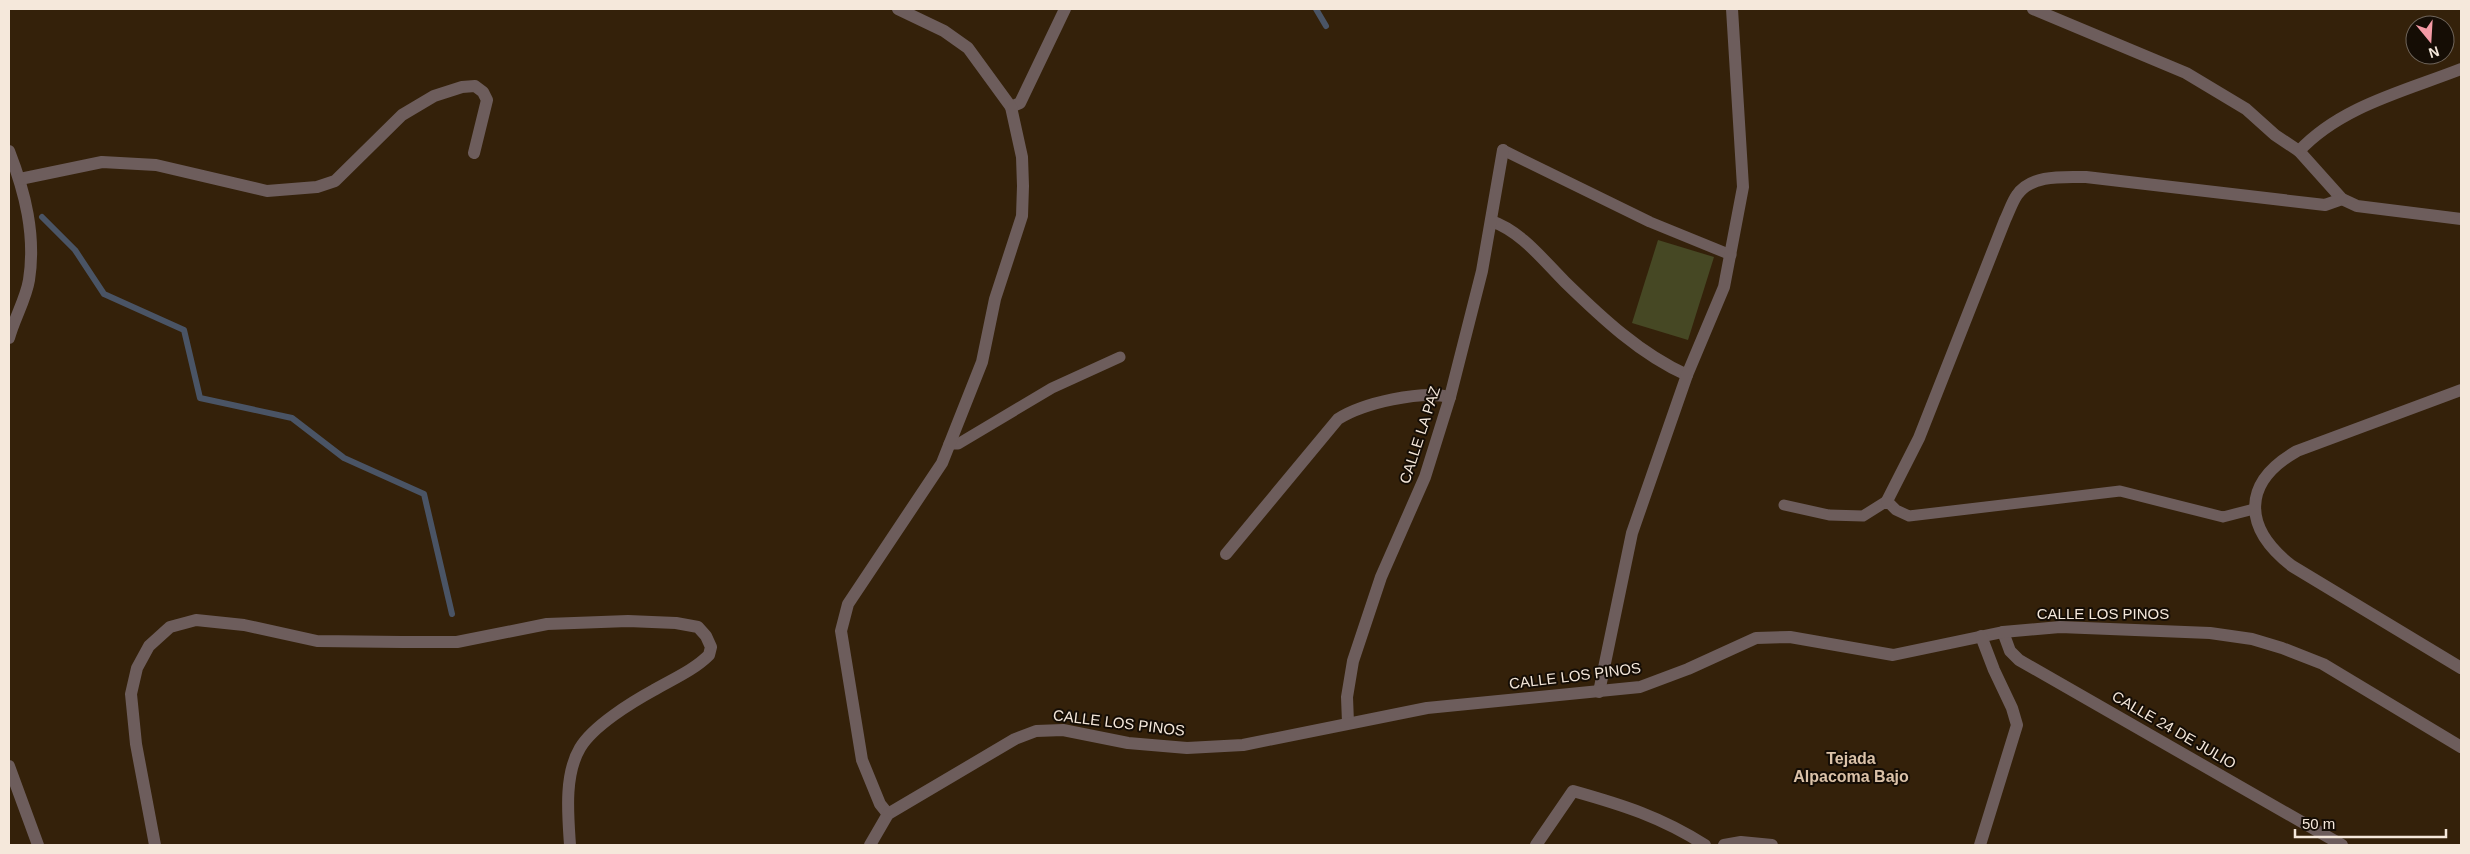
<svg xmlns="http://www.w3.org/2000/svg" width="2470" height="854" viewBox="0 0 2470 854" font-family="Helvetica,sans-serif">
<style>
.green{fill:#464824}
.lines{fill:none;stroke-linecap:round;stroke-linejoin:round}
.stream{stroke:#4a5465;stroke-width:6}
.service{stroke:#6d5d5c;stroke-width:11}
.minor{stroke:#6d5d5c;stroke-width:12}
.labels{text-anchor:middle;stroke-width:4;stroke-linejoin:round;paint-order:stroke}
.street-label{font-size:15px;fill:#f5e8db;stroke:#150d05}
.neighbourhood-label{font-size:16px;font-weight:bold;fill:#dbc2a8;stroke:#150d05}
</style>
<rect width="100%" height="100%" fill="#34210a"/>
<polygon class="green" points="1658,240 1714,257 1688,340 1632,323"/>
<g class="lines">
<g class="stream">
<polyline points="1316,9 1326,26"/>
<polyline points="42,217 75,250 104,294 184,330 200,398 292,418 344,458 424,494 452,614"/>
</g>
<g class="service">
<polyline points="1503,150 1650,222 1731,255"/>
<polyline points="949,444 958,444 1052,388 1120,357"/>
<polyline points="1784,505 1829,515 1863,516 1887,501 1896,510 1909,516 2120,491 2223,517 2254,509"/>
</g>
<g class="minor">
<polyline points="2033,9 2186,73 2246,109 2275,135 2299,151 2342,199 2357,206 2461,219"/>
<polyline points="1011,107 1020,103 1065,9"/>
<path d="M 9,151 C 25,192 36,235 29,280 C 26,299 14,319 9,338"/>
<path d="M 2299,151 C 2341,106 2405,91 2461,69"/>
<polyline points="20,179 102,162 156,165 267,191 317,187 335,181 402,115 434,96 462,87 475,86 483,92 487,100 474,153"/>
<path d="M 1491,221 C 1521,231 1543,260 1565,282 C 1601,317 1640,354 1687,375"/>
<path d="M 2461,390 L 2297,451 C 2241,483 2243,528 2292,566 L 2461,668"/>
<path d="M 1887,501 L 1919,438 L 2005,220 C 2009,212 2012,202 2017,195 C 2031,174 2064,177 2086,177 L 2325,205 L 2342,199"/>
<path d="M 1226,554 L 1338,419 C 1363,403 1421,390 1450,397"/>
<polyline points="2003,632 2010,651 2019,660 2342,845"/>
<polyline points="1599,692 1632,533 1687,375 1724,287 1743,187 1732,9"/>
<polyline points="1348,723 1347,697 1353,661 1381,577 1425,477 1450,397 1482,271 1503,150"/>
<polyline points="9,766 38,845"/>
<polyline points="888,814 880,804 862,760 841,631 848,604 942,463 982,362 995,299 1022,216 1023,186 1022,157 1011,107 968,48 944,31 898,9"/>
<path d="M 155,845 L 136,744 L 131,694 L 137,668 L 149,646 L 170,627 L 196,620 L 244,625 L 317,641 L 402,642 L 457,642 L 547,624 L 628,621 L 676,623 L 698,627 L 706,636 L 711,647 L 709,655 C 694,670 673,679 654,690 C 632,702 593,726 580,748 C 564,775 568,815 570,845"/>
<polyline points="870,845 888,814 1015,739 1036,731 1063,730 1128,743 1187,748 1243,745 1427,708 1640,687 1688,669 1756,638 1790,637 1893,655 2003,632 2060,627 2210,633 2252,639 2282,648 2323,664 2461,747"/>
<path d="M 1536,845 L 1573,791 C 1623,805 1661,817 1705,845"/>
<polyline points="1724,845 1741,842 1772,845"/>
<polyline points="1980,845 2017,725 2012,708 1994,670 1981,636"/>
</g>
</g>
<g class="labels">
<g class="street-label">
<text transform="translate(1420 435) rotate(-72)" y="5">CALLE LA PAZ</text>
<text x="2103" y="619">CALLE LOS PINOS</text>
<text transform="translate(1575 676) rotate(-7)" y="5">CALLE LOS PINOS</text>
<text transform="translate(1119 723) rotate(7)" y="5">CALLE LOS PINOS</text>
<text transform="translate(2174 730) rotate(30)" y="5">CALLE 24 DE JULIO</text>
</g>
<g class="neighbourhood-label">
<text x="1851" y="764">Tejada<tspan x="1851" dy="18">Alpacoma Bajo</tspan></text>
</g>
</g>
<rect width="2470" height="854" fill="none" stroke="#f5e8db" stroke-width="20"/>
<g transform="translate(2430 40) rotate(162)"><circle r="24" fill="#150d05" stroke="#6f655b"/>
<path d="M0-4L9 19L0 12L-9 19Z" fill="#f49aa5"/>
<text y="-8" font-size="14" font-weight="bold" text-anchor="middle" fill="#f5e8db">N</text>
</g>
<path d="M2295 829v8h151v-8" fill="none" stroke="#f5e8db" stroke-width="2.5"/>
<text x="2302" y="829" font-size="15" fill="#f5e8db" stroke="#150d05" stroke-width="4" paint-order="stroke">50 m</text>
</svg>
